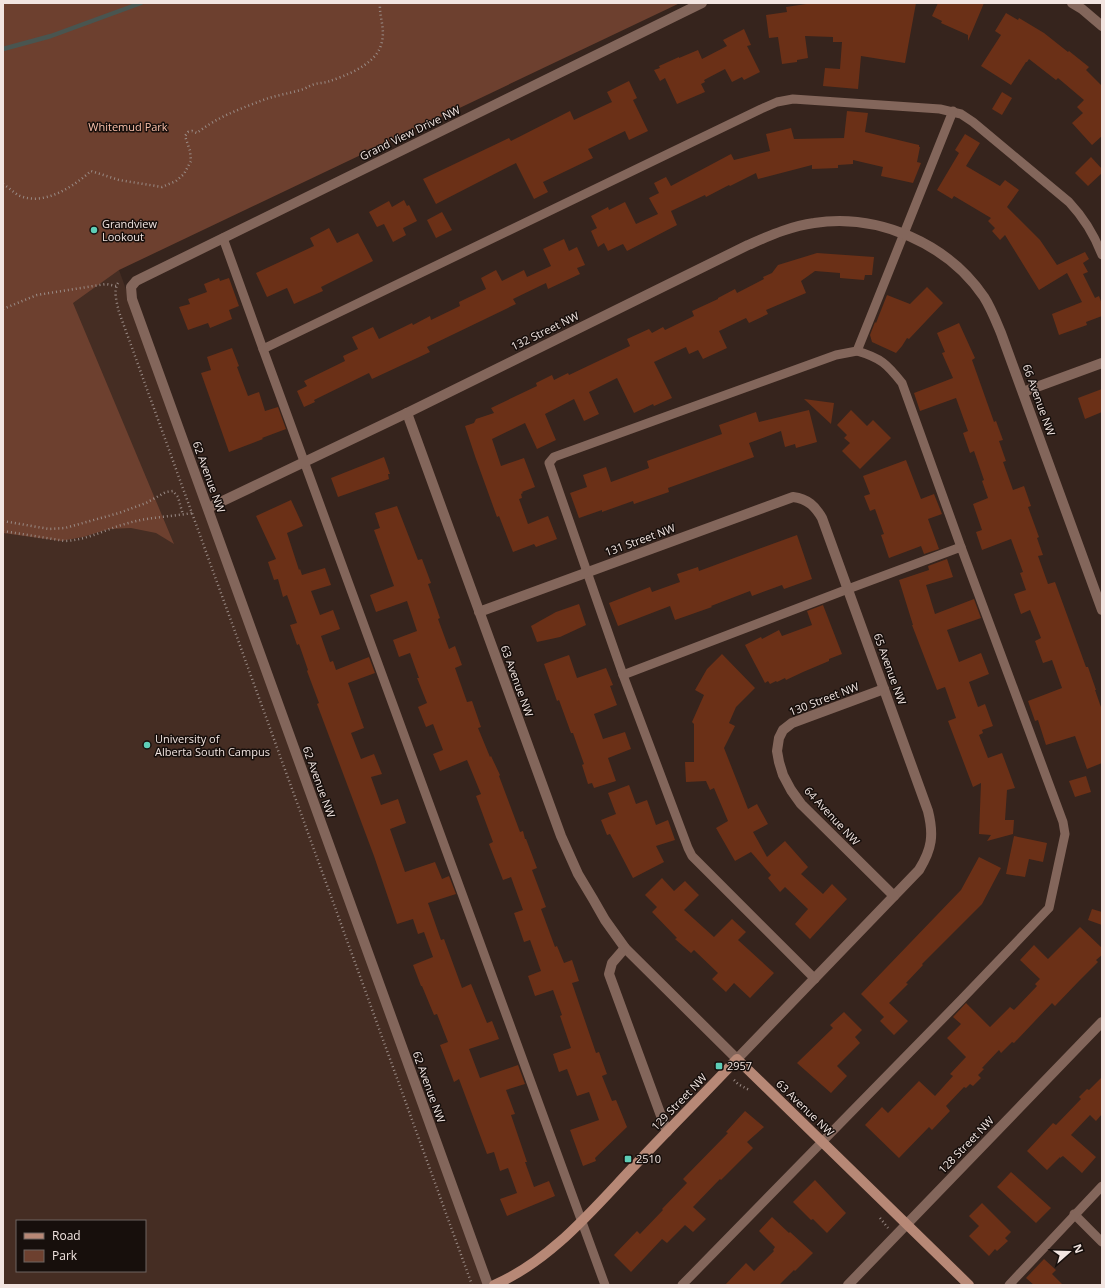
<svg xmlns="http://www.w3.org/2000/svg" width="1105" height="1288" viewBox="0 0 1105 1288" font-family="'Open Sans',sans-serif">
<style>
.built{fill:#452d23;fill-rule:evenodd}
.green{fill:#6d402f}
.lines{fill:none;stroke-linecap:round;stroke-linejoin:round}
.stream{stroke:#495550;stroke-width:4.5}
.building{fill:#6b3017}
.path{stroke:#9a8b86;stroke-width:2.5;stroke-dasharray:1 3;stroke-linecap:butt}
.lane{stroke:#83665b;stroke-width:9}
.street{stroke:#83665b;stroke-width:10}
.secondary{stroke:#b78876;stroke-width:10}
.poi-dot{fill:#5eceb7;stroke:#170f0c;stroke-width:1.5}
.labels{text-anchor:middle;stroke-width:3;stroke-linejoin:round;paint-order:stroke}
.park-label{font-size:11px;fill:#fbc1ab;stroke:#170f0c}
.street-label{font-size:11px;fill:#f2e5e1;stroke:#170f0c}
.poi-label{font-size:11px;fill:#f2e5e1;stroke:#170f0c;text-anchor:start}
</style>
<rect width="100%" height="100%" fill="#36241d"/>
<path class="built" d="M 3,84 L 119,270 L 487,1285 L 3,1285 ZM 17,1221 L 145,1221 L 145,1271 L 17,1271 Z"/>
<polygon class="green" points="3,3 680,3 119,270 73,303 174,544 156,533 131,528 109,529 83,537 61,541 3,533"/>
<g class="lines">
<polyline class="stream" points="3,49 51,36 141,3"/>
</g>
<g class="building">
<polygon points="813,3 916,3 905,63 861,56 858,89 823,86 825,68 840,69 842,42 833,42 833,37 805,36 808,58 797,60 797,62 782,64 778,37 769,38 766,15 787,12 786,7"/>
<polygon points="938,3 984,3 968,41 968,35 941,23 942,21 932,16"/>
<polygon points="1006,13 1018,20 1019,18 1044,33 1068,52 1069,51 1089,67 1086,70 1102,86 1102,136 1092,145 1072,123 1083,113 1077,107 1084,100 1058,78 1056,80 1029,59 1027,62 1026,62 1011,85 981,66 1001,35 995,31"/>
<polygon points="744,29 751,45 747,46 760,72 744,80 742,77 732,82 725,69 704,80 705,82 701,84 705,92 677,104 665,78 660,81 654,70 660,68 659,66 679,57 679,58 698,50 702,59 727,46 723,40"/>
<polygon points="629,81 637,98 633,100 648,131 629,140 625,131 588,149 593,158 543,182 548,192 534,199 516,163 436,204 423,179 509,138 511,141 570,111 574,120 612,102 607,92"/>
<polygon points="1002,92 1012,98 1002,115 992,109"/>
<polygon points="847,111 868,113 865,132 919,145 919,147 920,147 917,162 921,163 913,183 881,176 883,167 853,160 853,164 838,165 838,168 812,169 812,165 758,179 756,173 730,186 729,185 706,197 705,195 671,211 677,225 627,251 623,244 608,251 604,243 598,247 591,231 597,228 591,216 608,207 609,210 625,202 636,224 658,214 649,198 659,193 654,183 666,177 671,186 731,154 734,160 770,151 766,134 791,128 794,139 844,138"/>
<polygon points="965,134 980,143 966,166 1000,186 1005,180 1019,190 1007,207 1040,240 1057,265 1085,252 1089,259 1083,263 1088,272 1083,274 1095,298 1099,296 1102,304 1102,316 1086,322 1087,325 1059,335 1052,314 1082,302 1067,273 1039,290 1005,235 1000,240 992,231 995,228 988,221 991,218 954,196 952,199 937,190 959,153 955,150"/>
<polygon points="1091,157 1102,169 1102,173 1088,186 1075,173"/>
<polygon points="404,200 407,206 409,205 417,221 403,228 406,235 393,242 384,224 377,227 369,212 389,201 392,207"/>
<polygon points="442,212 452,230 436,238 427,220"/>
<polygon points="329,228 337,243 358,233 373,261 321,287 323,291 294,304 287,288 267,297 256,273 314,246 310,238"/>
<polygon points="564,239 569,251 577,247 585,265 577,268 580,274 548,289 546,283 513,299 516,304 427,347 430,352 372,379 369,373 314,400 315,402 304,407 297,391 307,386 304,381 345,361 343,356 358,349 352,337 373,327 379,339 412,323 413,325 430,316 431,320 460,306 459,302 486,289 481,278 496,270 502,281 524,270 527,277 551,266 543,249"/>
<polygon points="817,253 874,257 872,275 865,275 864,280 840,278 840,273 815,271 801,281 806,293 766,310 768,314 749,323 746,318 719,331 727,348 703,359 698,350 689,354 686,347 654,362 672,398 654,406 653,404 634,413 617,378 589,392 599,414 584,421 574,399 545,414 556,440 537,449 525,423 492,439 501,466 524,458 535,487 522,492 523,493 521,494 522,498 519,499 528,524 548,516 557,539 536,547 534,544 513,552 499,516 497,517 476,459 465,426 474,423 476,419 494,413 491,408 537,386 536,383 552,375 554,380 568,373 569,375 630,346 627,339 649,329 652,333 663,327 665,330 694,316 692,311 718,299 718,298 735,289 737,293 764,279 763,277 772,273 778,265"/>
<polygon points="219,278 220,281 229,278 239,306 229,310 232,319 210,328 208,323 188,330 179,307 190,304 188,299 207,292 204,284"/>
<polygon points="927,287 943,303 909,339 907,338 902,346 896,353 872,342 870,335 875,322 876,323 887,295 910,304"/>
<polygon points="959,323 975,358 972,360 994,422 996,421 1003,440 999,441 1006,461 1003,462 1013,490 1024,486 1031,506 1028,507 1039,537 1037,538 1043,555 1038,556 1048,584 1055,582 1086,667 1088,667 1096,690 1095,690 1102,710 1102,763 1087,769 1075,736 1046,745 1038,720 1035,721 1028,701 1062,688 1052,660 1043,663 1035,641 1041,638 1030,610 1021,614 1014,594 1026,590 1020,573 1023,572 1011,539 982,550 976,532 982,530 973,504 988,498 982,481 984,480 974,451 970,453 963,433 968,431 956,398 920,411 914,393 953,378 942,353 945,352 937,333"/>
<polygon points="232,348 239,366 237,367 248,396 259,392 265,411 278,407 286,429 262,438 263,439 229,452 201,373 211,370 207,357"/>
<polygon points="1102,389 1102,412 1085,419 1078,398"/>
<polygon points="804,399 834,403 831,424"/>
<polygon points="809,410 817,442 796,448 795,444 785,447 781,431 749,443 754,457 668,488 669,492 634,504 633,501 602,512 602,510 579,518 570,493 587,487 583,475 606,467 611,482 649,468 647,461 722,434 719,425 756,412 759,422"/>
<polygon points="851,410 867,426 873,420 891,438 860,469 842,451 850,443 844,438 847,435 837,425"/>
<polygon points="384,457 390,474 388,474 389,479 338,497 331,478"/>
<polygon points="906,460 921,499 934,494 942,514 928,519 939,549 924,554 921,546 889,558 881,535 884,534 875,509 870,511 864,496 870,494 863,476"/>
<polygon points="291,500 303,526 287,533 299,570 300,569 302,575 325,568 331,585 311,591 320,615 333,610 340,629 321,636 330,662 333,661 336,670 369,657 375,673 348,683 364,728 351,733 361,759 374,754 382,774 371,777 381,805 398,799 406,823 390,829 405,872 435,862 442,879 449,876 456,894 428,903 441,940 444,939 462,988 471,984 487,1023 492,1021 499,1039 469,1049 480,1078 518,1065 525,1084 506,1090 515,1114 511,1115 527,1162 525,1162 534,1187 549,1181 555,1196 507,1216 500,1199 517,1193 508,1168 500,1171 494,1152 487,1154 459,1079 454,1082 440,1045 448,1042 437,1014 434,1015 422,986 421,986 413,965 433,957 424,932 418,934 413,919 397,924 374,856 317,704 319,703 307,671 308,670 299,644 297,645 290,625 297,623 287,595 283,597 278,579 274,580 268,562 276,559 256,516"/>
<polygon points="397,506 418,560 422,559 431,583 428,584 440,618 438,619 449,649 455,646 462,665 455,668 467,702 472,701 481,727 478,728 490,757 491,756 500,775 499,776 520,832 523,831 525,839 526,839 537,868 532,870 546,907 541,909 555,947 557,946 564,963 572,960 579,981 572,983 596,1053 599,1052 607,1074 602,1076 612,1101 616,1100 627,1127 595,1158 596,1161 583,1166 570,1130 599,1120 589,1092 577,1096 567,1069 559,1072 553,1054 571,1048 560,1016 562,1015 553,990 535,996 528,976 541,971 530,940 524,942 514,913 523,910 511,877 503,880 489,844 493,842 476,796 481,794 467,760 440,771 433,754 443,750 433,724 426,727 418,707 427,703 417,678 419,678 410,653 399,657 393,640 417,631 407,601 376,612 370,595 394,586 374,530 380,528 375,513"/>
<polygon points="797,535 812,579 784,589 782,585 752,596 750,591 711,606 712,607 675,620 670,606 618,626 609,603 650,587 652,592 680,582 677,574 698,567 699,571"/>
<polygon points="947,559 953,577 926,585 935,614 974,599 981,618 947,630 959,662 981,653 989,674 969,682 978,707 985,704 993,726 982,730 983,733 979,735 988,758 1002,753 1015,788 1007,790 1005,820 1014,820 1013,834 987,841 991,835 979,834 981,783 973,787 948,721 956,718 945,687 937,690 912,625 913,625 899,580 929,570 928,566"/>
<polygon points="579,604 586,625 560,637 537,642 531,626 556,612"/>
<polygon points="823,605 842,654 829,659 829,661 803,672 786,680 785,678 777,682 776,681 770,684 768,681 765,683 745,645 761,637 762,639 779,630 782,636 812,625 807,611"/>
<polygon points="722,654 755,688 736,707 729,723 735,726 724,748 748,809 757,804 768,824 753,832 767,857 785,841 808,867 801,874 823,894 832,884 847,899 810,939 795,924 808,909 785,887 780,892 768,878 771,875 751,852 735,861 716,828 728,821 714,788 710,790 706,781 686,782 685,762 694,762 694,724 692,722 704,695 695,690 707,669"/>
<polygon points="569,655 577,678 606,668 613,685 610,686 617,705 594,714 603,739 625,732 631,749 608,758 616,781 594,788 592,783 588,784 582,765 584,764 573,733 571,733 559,700 557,701 544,664"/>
<polygon points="1086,776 1091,792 1075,797 1069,781"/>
<polygon points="629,785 636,804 647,800 656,825 668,820 675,840 656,846 664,862 633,878 610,834 607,835 601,820 616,814 608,793"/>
<polygon points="1014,836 1047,843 1043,862 1029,859 1025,877 1006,874"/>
<polygon points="979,857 1001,868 982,904 922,964 923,965 906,983 908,984 889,1003 908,1021 894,1035 880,1021 884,1017 861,994 961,890"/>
<polygon points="662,878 674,891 685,881 699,895 684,910 714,937 732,919 746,932 738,940 774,973 750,998 734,983 726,992 712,979 718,973 694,950 691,953 675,939 677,938 652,912 657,907 645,895"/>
<polygon points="1092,909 1102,912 1102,925 1088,920"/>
<polygon points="1080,927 1102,948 1102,955 1096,960 1098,962 1079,981 1055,1006 1052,1003 1014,1043 1012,1042 1001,1053 999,1050 982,1068 984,1069 978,1075 981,1078 973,1086 970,1084 966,1088 964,1087 946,1106 950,1111 932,1130 929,1127 899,1158 865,1125 882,1107 888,1113 919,1081 935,1096 953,1076 950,1074 966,1057 947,1038 961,1024 953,1017 966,1003 990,1027 1010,1007 1014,1010 1037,986 1035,984 1040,979 1020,960 1034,945 1048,959"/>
<polygon points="844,1012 862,1030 855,1037 860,1043 837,1066 847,1076 831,1093 797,1063 833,1028 830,1025"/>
<polygon points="1102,1077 1102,1114 1096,1121 1090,1115 1071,1135 1096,1157 1082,1173 1063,1156 1060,1158 1060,1157 1047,1170 1027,1151 1053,1123 1056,1125 1081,1099 1079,1097 1087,1089 1089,1090"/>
<polygon points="745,1111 764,1127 747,1142 753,1148 721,1180 720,1179 693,1207 706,1219 693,1232 685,1225 667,1243 662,1239 631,1272 614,1255 637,1231 640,1234 663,1210 662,1209 687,1183 683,1179 728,1133 726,1132"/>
<polygon points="1011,1172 1051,1208 1036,1223 997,1187"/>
<polygon points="815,1180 846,1213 827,1233 813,1219 811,1220 793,1202"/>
<polygon points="982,1203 1011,1232 1005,1238 1008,1241 997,1251 995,1249 989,1256 969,1236 979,1226 969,1216"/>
<polygon points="772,1217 789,1233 790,1232 813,1253 795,1271 794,1270 779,1285 725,1285 746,1263 754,1271 774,1251 773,1250 775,1247 759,1231"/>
<polygon points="1044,1259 1056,1270 1052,1274 1063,1285 1034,1285 1026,1278"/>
</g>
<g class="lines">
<g class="path">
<path d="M 3,184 C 8,187 13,192 18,195 C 43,207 73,187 91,171 L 119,180 L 162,187 L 176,181 L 184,174 L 191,161 L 190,151 L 185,136 L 188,132 L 192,131 L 197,133 C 217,117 242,108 266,99 C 278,95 291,93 304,89 C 308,87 311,85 315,84 C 319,83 323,83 327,82 C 345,76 372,66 380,48 C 387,30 379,20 380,3"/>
<path d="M 118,283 C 113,291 117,303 119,312 L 472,1285"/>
<polyline points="3,309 37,295 106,284 116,286"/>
<polyline points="3,521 49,529 65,528 119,513 146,503 166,492 173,491 178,497 183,515"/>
<path d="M 3,531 L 65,541 C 87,540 104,530 125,524 C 147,517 169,517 192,513"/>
<polyline points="734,1080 738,1084 749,1090"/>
<polyline points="880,1218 888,1228"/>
</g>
<g class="lane">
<path d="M 223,238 L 263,349 L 761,109 L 777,102 L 793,99 L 940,109 L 961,114 L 973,122 L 1069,202 C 1084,218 1094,234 1102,255"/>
<polyline points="263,349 605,1285"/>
<path d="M 857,351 C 881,358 887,364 902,383 L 961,547"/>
<polyline points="623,675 549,463 554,457 836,355 857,351 953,111"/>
<polyline points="1074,1214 1102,1242"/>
<polyline points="682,1285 961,1000 1049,908 1065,834 1063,822 961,547 848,589 623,675 688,848 692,856 815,979"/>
<polyline points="1009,1285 1102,1186"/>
</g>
<g class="street">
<polyline points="1072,3 1082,9 1102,26"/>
<polyline points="1023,392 1102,363"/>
<path d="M 407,413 L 561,836 L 578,874 L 593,899 L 605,920 L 625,948 L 737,1059 L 919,870 C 932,849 934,835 928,811 L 822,518 C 815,506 808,499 793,497 L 479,612"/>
<path d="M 208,508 L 407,413 L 748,245 C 769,236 791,226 814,223 C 879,213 948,244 984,297 C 991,308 996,321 1001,333 L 1102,610"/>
<polyline points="884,689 792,723 783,730 779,738 777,751 779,762 783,775 791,790 801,804 894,896"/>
<polyline points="625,948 612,963 609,974 667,1132"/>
<polyline points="488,1285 132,299 131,287 136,281 142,278 702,3"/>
<polyline points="848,1285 1102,1022"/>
</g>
<path class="secondary" d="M 494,1285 C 552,1260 593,1209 636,1164 C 669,1129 704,1094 737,1059 L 969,1285"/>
</g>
<g class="poi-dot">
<circle cx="94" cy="230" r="4"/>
<circle cx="147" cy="745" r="4"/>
<rect x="715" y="1062" width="8" height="8" rx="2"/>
<rect x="624" y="1155" width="8" height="8" rx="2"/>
</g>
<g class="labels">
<g class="park-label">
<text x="128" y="131">Whitemud Park</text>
</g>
<g class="street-label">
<text transform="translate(410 133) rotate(-26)" y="4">Grand View Drive NW</text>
<text transform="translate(545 331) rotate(-26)" y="4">132 Street NW</text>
<text transform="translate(1039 400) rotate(70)" y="4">66 Avenue NW</text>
<text transform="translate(209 477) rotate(70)" y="4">62 Avenue NW</text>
<text transform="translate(640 540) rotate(-20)" y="4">131 Street NW</text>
<text transform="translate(890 669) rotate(70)" y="4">65 Avenue NW</text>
<text transform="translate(517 681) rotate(70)" y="4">63 Avenue NW</text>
<text transform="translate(824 699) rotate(-21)" y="4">130 Street NW</text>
<text transform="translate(319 782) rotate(70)" y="4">62 Avenue NW</text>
<text transform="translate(832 816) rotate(47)" y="4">64 Avenue NW</text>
<text transform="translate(429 1087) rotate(70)" y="4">62 Avenue NW</text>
<text transform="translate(679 1102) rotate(-46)" y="4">129 Street NW</text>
<text transform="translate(805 1108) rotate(44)" y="4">63 Avenue NW</text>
<text transform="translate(966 1145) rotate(-46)" y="4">128 Street NW</text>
</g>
<g class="poi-label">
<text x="102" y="228">Grandview<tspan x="102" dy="13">Lookout</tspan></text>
<text x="155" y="743">University of<tspan x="155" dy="13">Alberta South Campus</tspan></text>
<text x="727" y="1070">2957</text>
<text x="636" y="1163">2510</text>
</g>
</g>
<rect width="1105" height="1288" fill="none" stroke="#f2e5e1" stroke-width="8"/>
<rect x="16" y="1220" width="130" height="52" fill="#170f0c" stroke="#6f6561"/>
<rect x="24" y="1233" width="20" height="6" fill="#b78876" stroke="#6f6561"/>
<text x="52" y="1240" font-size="12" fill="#f2e5e1">Road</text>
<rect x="24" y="1250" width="20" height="12" fill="#6d402f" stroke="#6f6561"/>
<text x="52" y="1260" font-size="12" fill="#f2e5e1">Park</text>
<g transform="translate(1069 1252) rotate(70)" stroke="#170f0c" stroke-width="3" paint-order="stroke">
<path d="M0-3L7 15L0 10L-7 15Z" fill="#f2e5e1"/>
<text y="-6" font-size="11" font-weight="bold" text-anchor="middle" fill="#f2e5e1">N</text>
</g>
</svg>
